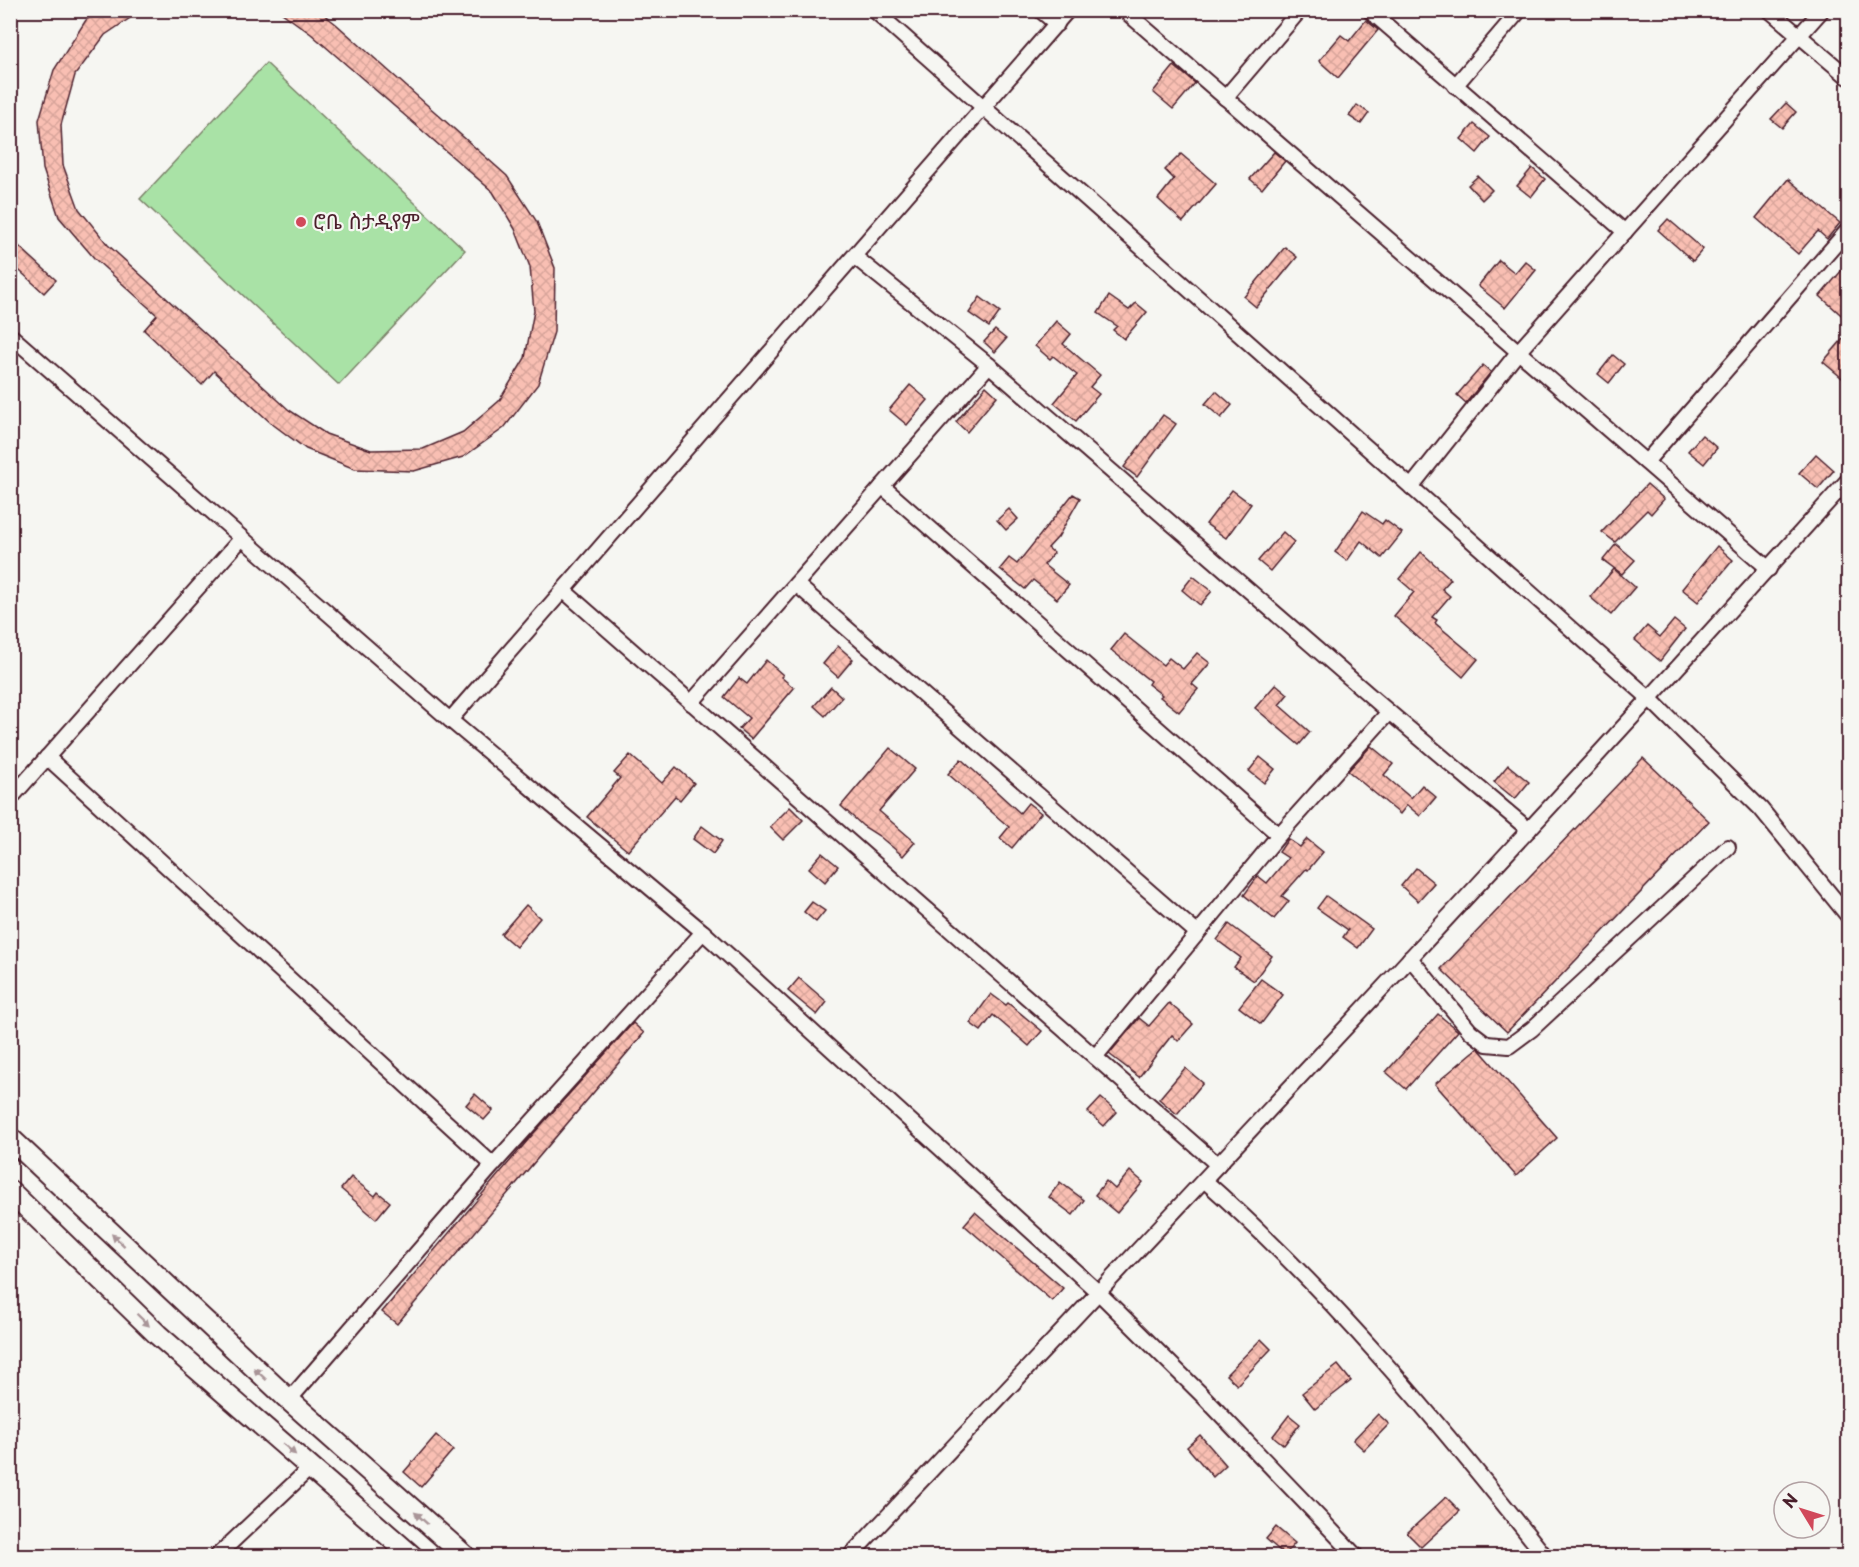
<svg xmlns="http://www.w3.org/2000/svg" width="1859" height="1567" viewBox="0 0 1859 1567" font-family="'Playpen Sans','Noto Sans Ethiopic',sans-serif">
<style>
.garden{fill:#a9e2a6;stroke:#7a8068;stroke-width:1.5}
.building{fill:url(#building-cross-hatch);stroke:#4a1f2b;stroke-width:1.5}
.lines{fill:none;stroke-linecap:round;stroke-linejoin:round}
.minor-casing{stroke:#4a1f2b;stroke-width:18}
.secondary-casing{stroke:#4a1f2b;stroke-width:24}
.minor{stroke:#f6f6f2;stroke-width:14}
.secondary{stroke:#f6f6f2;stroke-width:20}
.oneway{fill:#a99598}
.poi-dot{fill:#d1495b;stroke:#f6f6f2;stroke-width:2}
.labels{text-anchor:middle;stroke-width:4.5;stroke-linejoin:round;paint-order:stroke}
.poi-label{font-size:21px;fill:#4a1f2b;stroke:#f6f6f2;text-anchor:start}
</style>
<defs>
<pattern id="building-cross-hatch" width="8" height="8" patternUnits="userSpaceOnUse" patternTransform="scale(1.5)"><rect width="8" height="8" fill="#f9bfb3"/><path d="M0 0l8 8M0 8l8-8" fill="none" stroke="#d7a49a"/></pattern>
</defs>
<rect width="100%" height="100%" fill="#f6f6f2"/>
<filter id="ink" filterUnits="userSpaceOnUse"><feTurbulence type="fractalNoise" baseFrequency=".0167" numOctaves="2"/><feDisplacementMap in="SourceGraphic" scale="12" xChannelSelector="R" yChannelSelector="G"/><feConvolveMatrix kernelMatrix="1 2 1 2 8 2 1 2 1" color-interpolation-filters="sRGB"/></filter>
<g filter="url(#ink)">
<polygon class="garden" points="266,63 465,250 339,385 140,199"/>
<g class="building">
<polygon points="101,10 142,10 105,35 75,75 61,125 63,165 79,209 108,245 289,410 326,434 371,450 423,449 463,432 499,401 525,358 534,311 530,267 515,229 493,192 311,34 278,10 318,10 336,24 507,176 537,222 555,268 554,332 538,384 504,428 463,457 414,471 355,469 306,449 271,423 214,371 202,385 144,330 157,315 95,259 59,217 43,169 39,120 54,70 86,20"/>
<polygon points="1366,20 1378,30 1338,78 1319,61 1341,35 1349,41"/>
<polygon points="1174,66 1195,83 1173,109 1153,92"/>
<polygon points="1786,103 1796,112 1782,128 1771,119"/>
<polygon points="1357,105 1369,113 1361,124 1349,116"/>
<polygon points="1474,124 1490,137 1477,153 1461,139"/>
<polygon points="1274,152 1285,161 1262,189 1250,179"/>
<polygon points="1181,154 1216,184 1183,222 1158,199 1174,179 1165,170"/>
<polygon points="1532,168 1545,179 1531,197 1517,186"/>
<polygon points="1478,176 1492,190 1482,200 1468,185"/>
<polygon points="1788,179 1840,223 1827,239 1818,231 1798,254 1756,218"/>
<polygon points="1668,219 1703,249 1693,261 1658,230"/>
<polygon points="10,238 56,280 44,293 10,262"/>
<polygon points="1285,247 1297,257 1256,307 1244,297"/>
<polygon points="1499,260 1515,273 1525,261 1536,270 1505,308 1478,286"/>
<polygon points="1848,263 1848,321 1820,296"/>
<polygon points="1109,296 1129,310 1136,303 1147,312 1124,339 1113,330 1117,326 1098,313"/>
<polygon points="980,297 1000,312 989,327 969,313"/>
<polygon points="1056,321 1071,334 1063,344 1100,375 1090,387 1099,394 1076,421 1054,403 1077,375 1053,356 1050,359 1035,346"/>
<polygon points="995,330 1006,339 995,352 984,342"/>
<polygon points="1848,333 1848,383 1823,362"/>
<polygon points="1613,355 1624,364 1609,383 1598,374"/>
<polygon points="1483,365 1491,372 1466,403 1457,395"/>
<polygon points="910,385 928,400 907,425 889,410"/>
<polygon points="986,386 997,396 967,432 956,422"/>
<polygon points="1216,391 1232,405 1221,418 1205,404"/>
<polygon points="1163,415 1176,424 1137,477 1124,467"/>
<polygon points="1702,435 1717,448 1704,464 1688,451"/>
<polygon points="1816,454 1834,470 1818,489 1799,473"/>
<polygon points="1647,484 1664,499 1651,514 1647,510 1615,542 1602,532"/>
<polygon points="1232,490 1251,504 1226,538 1206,524"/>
<polygon points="1073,494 1080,498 1058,537 1048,548 1054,553 1044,565 1069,585 1057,599 1033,580 1025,589 1000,569 1009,558 1017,564"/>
<polygon points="1009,509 1018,519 1006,530 997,520"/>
<polygon points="1363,511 1382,524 1385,520 1402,533 1382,558 1361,541 1347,561 1335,552"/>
<polygon points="1283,532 1294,542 1270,571 1258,561"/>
<polygon points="1616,544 1635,560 1622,574 1603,560"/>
<polygon points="1717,546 1733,560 1698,602 1682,589"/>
<polygon points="1421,552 1451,579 1442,589 1450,596 1432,617 1437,620 1435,623 1478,659 1463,677 1394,616 1414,592 1399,579"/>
<polygon points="1614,569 1635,587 1611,615 1590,597"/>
<polygon points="1193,576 1212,591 1200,605 1182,590"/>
<polygon points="1674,620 1685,629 1660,661 1635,640 1647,626 1660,637"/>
<polygon points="1124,634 1163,665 1169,658 1183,669 1197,653 1210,663 1192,684 1198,689 1179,712 1160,697 1162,695 1148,684 1150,681 1111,650"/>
<polygon points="838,646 853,659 838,677 823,664"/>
<polygon points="766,660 783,675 781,677 794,688 751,739 739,729 749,718 724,697 739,678 747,684"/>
<polygon points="1276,684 1288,694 1279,705 1310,732 1299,745 1255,708"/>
<polygon points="831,687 842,697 825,716 814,706"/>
<polygon points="1371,746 1393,764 1384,775 1411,798 1422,785 1436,797 1420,816 1407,805 1400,814 1348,771"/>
<polygon points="890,748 915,769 879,811 915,842 903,856 879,836 863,826 841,806"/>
<polygon points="630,755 662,783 676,767 694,783 680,800 675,796 628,851 587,817 620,778 614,773"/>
<polygon points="1260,757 1275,769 1264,783 1249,771"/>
<polygon points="1643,758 1709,821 1507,1032 1441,969"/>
<polygon points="961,759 1020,813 1028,803 1041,813 1012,848 1000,838 1009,827 948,774"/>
<polygon points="1508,765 1529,782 1515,799 1494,782"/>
<polygon points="790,807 803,820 783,840 770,827"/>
<polygon points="702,826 722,841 713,854 693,839"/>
<polygon points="1288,839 1300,847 1307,839 1323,852 1308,870 1306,869 1282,896 1289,901 1274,919 1244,895 1258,876 1267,883 1288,858 1279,852"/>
<polygon points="822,853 838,866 825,882 809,868"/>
<polygon points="1416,868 1434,883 1418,901 1401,886"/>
<polygon points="1326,896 1372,929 1358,948 1343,937 1348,930 1317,908"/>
<polygon points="812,902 825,911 816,922 804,912"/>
<polygon points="526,905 540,918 516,947 501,934"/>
<polygon points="1229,924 1272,956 1254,981 1234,967 1241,958 1217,940"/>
<polygon points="799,978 827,1002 817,1015 788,991"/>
<polygon points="1261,979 1283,995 1261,1024 1239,1007"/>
<polygon points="991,994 1006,1005 1008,1003 1042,1031 1029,1046 993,1015 981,1031 970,1023"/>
<polygon points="1169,1003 1193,1024 1178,1041 1172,1035 1139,1077 1109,1054 1139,1018 1149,1026"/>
<polygon points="1438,1014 1458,1031 1406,1089 1386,1072"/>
<polygon points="633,1023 644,1033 397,1324 382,1312 533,1134"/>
<polygon points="1478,1048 1557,1138 1516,1176 1435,1084"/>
<polygon points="1185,1068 1203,1083 1177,1114 1159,1099"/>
<polygon points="475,1094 493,1110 484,1120 466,1105"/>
<polygon points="1101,1098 1117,1112 1104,1126 1088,1112"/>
<polygon points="1130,1171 1143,1182 1117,1213 1095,1195 1106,1181 1115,1189"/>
<polygon points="351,1177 375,1196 378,1192 390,1202 376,1219 341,1189"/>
<polygon points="1060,1182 1084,1200 1073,1215 1049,1197"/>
<polygon points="975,1212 1063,1288 1052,1301 964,1225"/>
<polygon points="1261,1339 1271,1349 1237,1385 1226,1375"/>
<polygon points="1338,1365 1351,1381 1315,1409 1302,1393"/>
<polygon points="1378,1414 1389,1424 1364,1450 1353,1440"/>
<polygon points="1289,1415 1300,1424 1284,1445 1273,1436"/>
<polygon points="436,1435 453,1450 421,1487 404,1472"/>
<polygon points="1200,1435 1226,1465 1213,1477 1187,1447"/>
<polygon points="1446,1497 1460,1511 1421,1547 1407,1533"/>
<polygon points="1276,1527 1295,1543 1285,1555 1266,1539"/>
</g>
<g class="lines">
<g class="minor-casing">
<g id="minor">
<polyline points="874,10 1650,699 1761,809 1848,916"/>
<polyline points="1040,10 1057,24"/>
<polyline points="1124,10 1769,569"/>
<polyline points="1369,10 1625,232"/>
<polyline points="1769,10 1848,77"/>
<polyline points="1455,86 1520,10"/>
<polyline points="1225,98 1300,10"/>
<polyline points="855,257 989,365 1389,712 1529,830"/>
<polyline points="10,335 450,720 703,932 1099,1293 1203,1396 1356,1556"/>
<polyline points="1646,462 1848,230"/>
<polyline points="882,486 1279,835"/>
<polyline points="1411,487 1519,351 1822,10"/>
<polyline points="796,584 1197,933"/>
<polyline points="563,590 1218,1165"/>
<polyline points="691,703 989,365"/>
<polyline points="450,720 1068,10"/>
<polyline points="47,757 493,1165"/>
<polyline points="10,799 242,538"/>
<polyline points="1410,958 1470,1031 1487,1044 1509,1046 1532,1029 1728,847"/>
<polyline points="1095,1057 1279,835 1389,712"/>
<path d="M 1204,1180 C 1331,1292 1440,1424 1545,1556"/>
<polyline points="289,1400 493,1165 703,932"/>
<polyline points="217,1556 310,1468"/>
<path d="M 850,1556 C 1186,1201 1520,843 1848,480"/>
<polyline points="1845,1556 1848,1554"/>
</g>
</g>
<g class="secondary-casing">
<g id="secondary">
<polyline points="10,1138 289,1400 465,1556"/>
<polyline points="10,1191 158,1335 412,1556"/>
</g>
</g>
<use href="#minor" class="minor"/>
<use href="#secondary" class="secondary"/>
</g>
<defs><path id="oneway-solid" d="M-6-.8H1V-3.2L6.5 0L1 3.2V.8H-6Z" transform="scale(1.5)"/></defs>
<g class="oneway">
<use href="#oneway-solid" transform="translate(118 1240) rotate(-137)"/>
<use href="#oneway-solid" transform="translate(143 1320) rotate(44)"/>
<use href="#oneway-solid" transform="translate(260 1374) rotate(-137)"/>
<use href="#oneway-solid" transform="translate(289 1449) rotate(41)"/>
<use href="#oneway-solid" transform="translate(421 1518) rotate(-138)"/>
</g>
</g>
<circle class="poi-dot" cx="301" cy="222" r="6"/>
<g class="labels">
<g class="poi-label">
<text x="313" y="229">ሮቤ ስታዲየም</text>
</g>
</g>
<rect width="1859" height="1567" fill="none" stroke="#f6f6f2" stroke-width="36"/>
<rect x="18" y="18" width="1823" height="1531" fill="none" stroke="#4a1f2b" stroke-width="2" filter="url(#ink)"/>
<g transform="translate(1802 1510) rotate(308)"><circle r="28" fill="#f6f6f2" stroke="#b1a0a2" stroke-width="1.5"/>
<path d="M0-4.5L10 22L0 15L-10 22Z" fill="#d1495b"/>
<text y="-9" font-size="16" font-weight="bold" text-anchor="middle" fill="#4a1f2b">N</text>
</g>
</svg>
